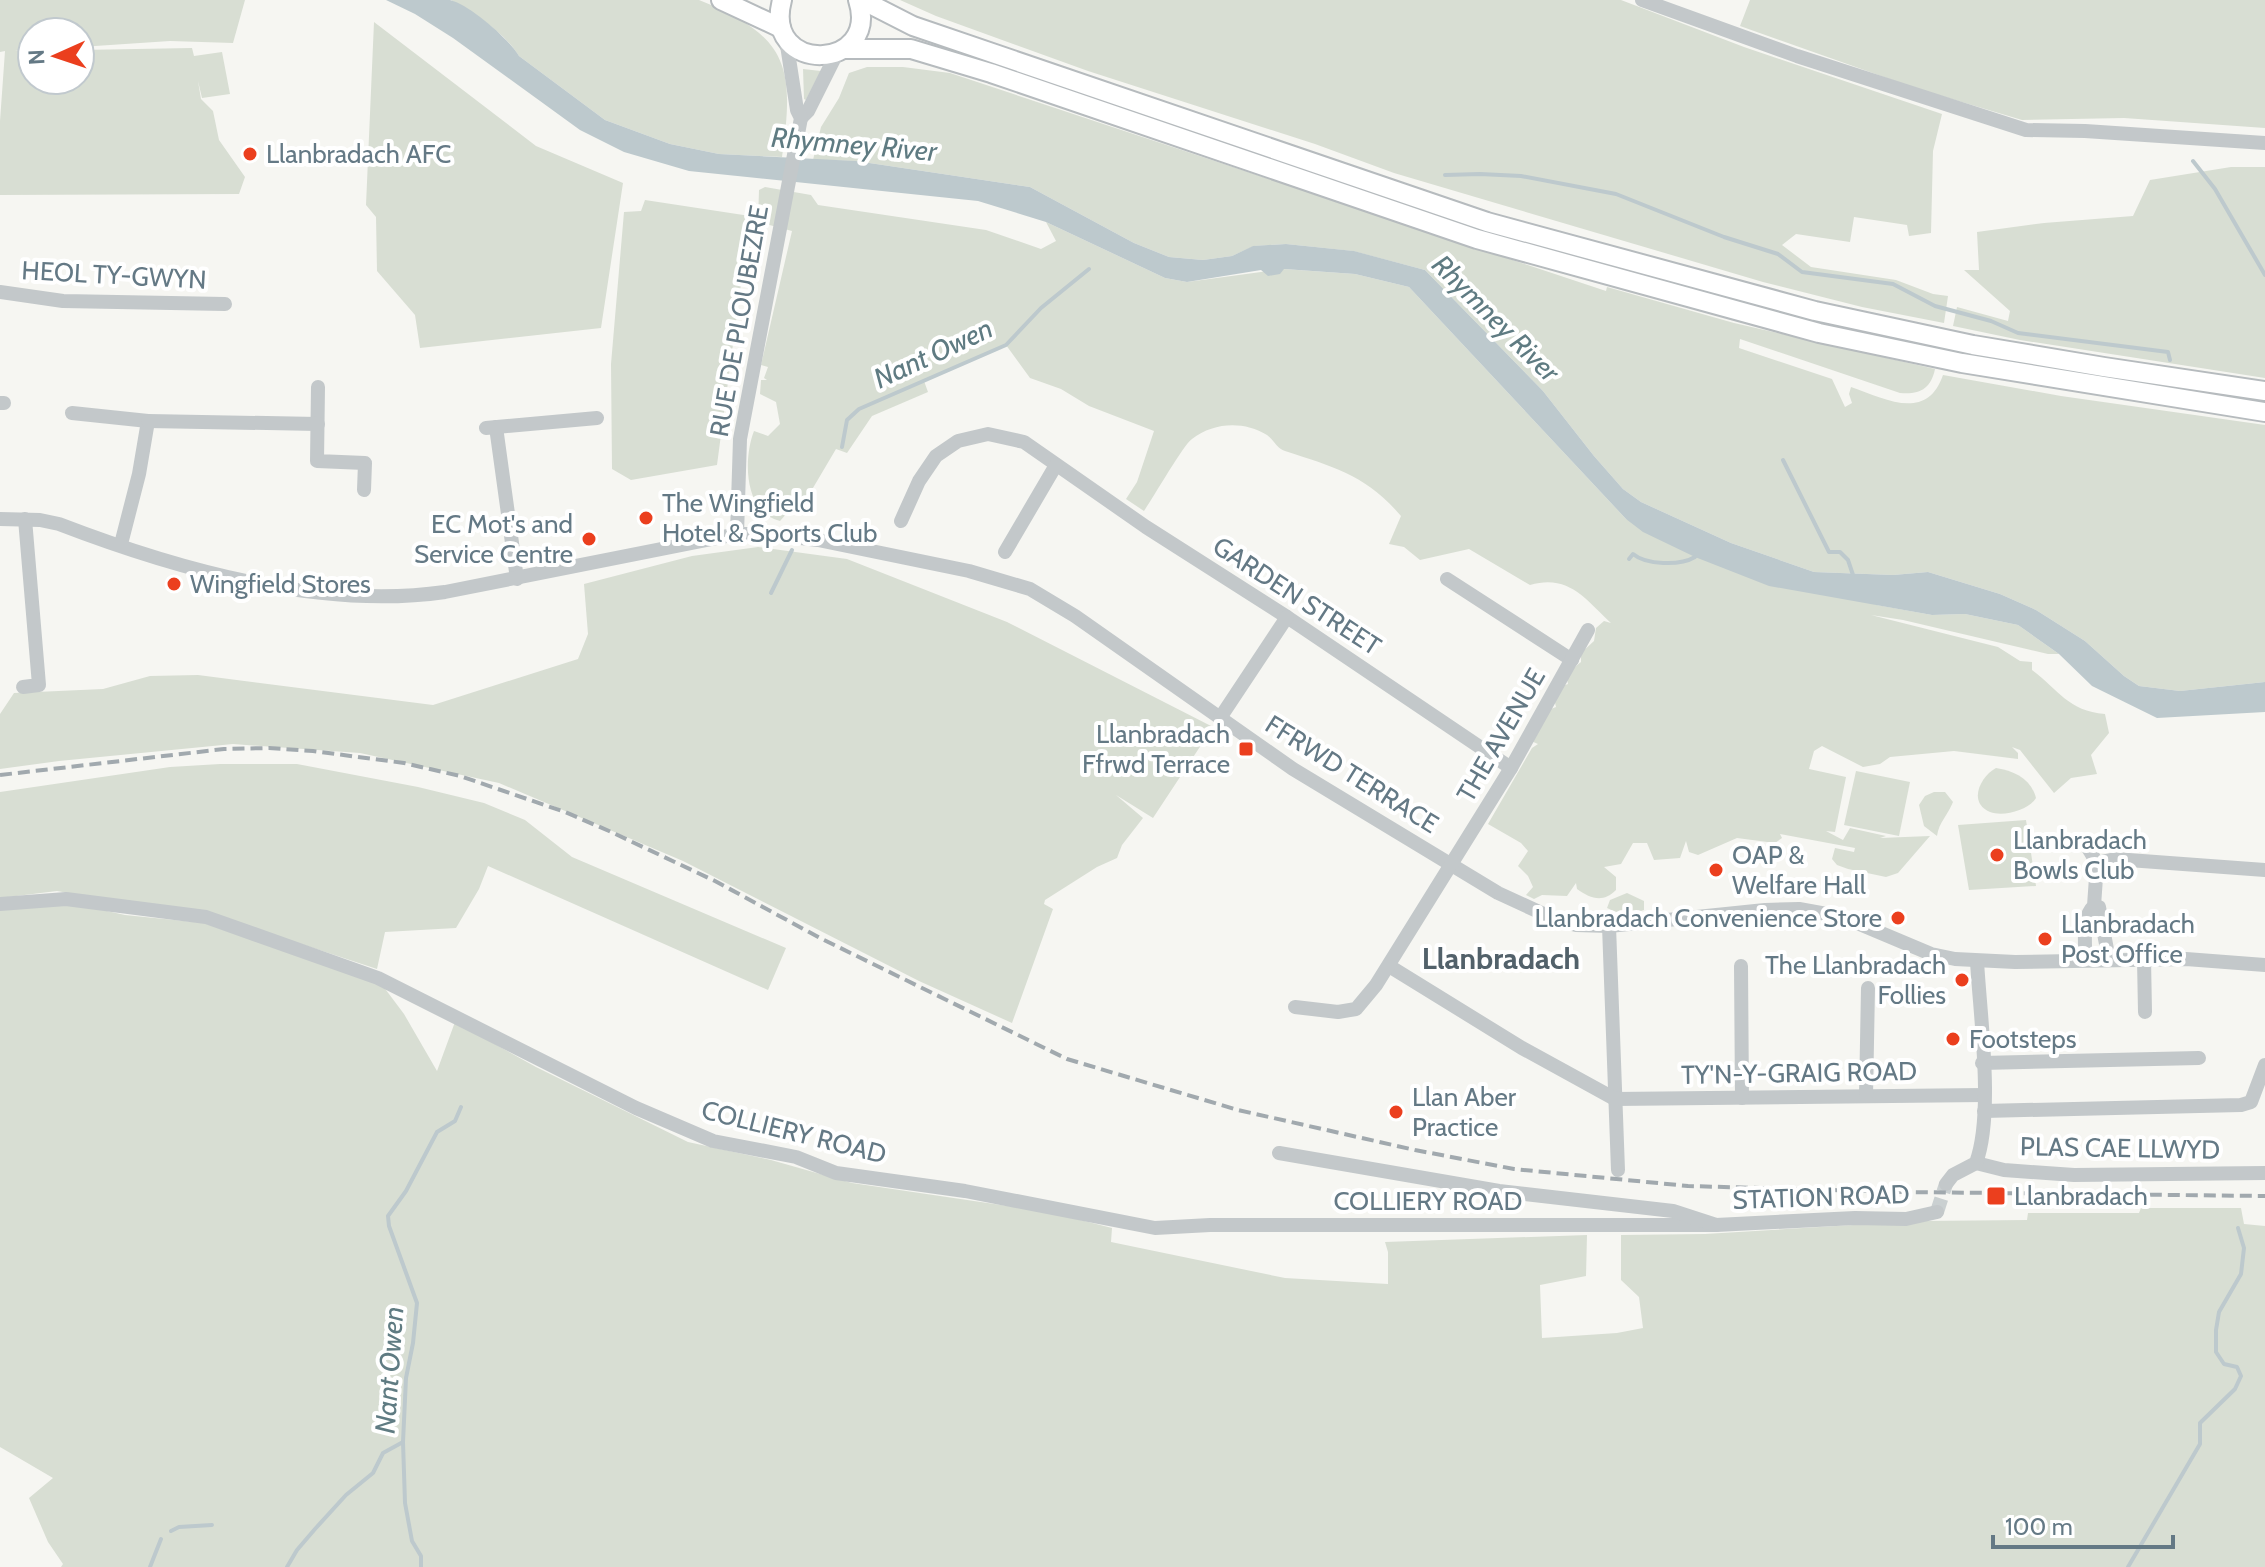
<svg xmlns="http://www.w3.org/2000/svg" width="2265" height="1567" viewBox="0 0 2265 1567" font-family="Cabin,sans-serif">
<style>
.green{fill:#d8ded3}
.water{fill:#bdc9cd}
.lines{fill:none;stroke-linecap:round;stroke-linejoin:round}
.stream{stroke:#bdc9cd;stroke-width:4}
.minor-tunnel{stroke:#cad0d1;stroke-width:14;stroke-dasharray:14 7;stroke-linecap:butt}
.major-casing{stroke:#b6bbbe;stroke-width:22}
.minor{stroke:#c3c8ca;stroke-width:14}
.major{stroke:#fff;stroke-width:18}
.rail{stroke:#a1a9ae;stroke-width:4;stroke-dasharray:12 6;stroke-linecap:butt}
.poi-dot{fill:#eb3f1e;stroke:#fff;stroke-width:3}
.labels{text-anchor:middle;stroke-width:8;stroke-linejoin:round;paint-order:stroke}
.poi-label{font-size:26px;fill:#647985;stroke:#fff;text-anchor:start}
.street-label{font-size:26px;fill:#647985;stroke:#fff}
.water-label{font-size:28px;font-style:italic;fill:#5f7b82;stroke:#fff}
.quarter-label{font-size:30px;font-weight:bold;fill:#52616a;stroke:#fff}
</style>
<rect width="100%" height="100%" fill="#f6f6f2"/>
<g class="green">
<polygon points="0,0 245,0 233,43 170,41 80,47 80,32 32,32 32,49 15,51 32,51 32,80 80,80 80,50 192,48 194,56 222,52 230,94 202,98 198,81 201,99 213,111 219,140 245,177 239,194 0,195 0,121 5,51 0,52"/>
<path d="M 451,0 L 699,0 C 788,36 795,66 782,157 L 719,154 L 670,144 L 605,120 L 519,56 C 503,31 476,15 451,0 Z"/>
<polygon points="900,0 1621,0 1744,47 1942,114 1933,151 1931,233 1909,236 1907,225 1854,217 1850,242 1796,234 1782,245 1811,267 1896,280 1933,294 1948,296 1944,323 1862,307 1763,282 1394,173 1315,144 1088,71 936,16"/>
<polygon points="1750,0 2265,0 2265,128 2124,118 2022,120 1915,88 1740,26"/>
<polygon points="374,22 536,146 623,183 601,328 420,348 415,315 377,271 376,217 366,205"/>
<path d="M 867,67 L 903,67 L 950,73 L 1606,291 L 1607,287 L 1734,323 L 1935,369 C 1931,389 1919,395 1900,393 L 1740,339 L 1739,348 L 1832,379 L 1845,407 L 1852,403 L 1849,394 L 1851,387 C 1885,399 1927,422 1943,375 L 2061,396 L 2265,425 L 2265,682 L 2180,691 L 2139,686 L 2124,676 L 2085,641 L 2036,610 L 2000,594 L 1928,572 L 1893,575 L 1814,572 L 1731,543 L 1641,502 L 1623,489 L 1594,456 L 1543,391 L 1425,270 L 1353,251 L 1286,244 L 1254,246 L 1232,256 L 1203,260 L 1169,257 L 1134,243 L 1030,187 L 856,161 L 813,160 L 821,127 L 839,98 L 849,73 Z"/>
<polygon points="803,69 821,71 806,100 804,99"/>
<polygon points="2231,167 2265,167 2265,378 2020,340 1953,326 1957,307 2008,321 2010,311 1964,270 1979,270 1977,232 2044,223 2133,216 2150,180"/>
<path d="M 765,187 L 811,195 L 818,205 L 986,230 L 1041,249 L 1056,241 L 1046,222 L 1165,278 L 1187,282 L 1283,269 L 1355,274 L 1409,287 L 1626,519 L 1877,605 L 1932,615 L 1965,614 L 2018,625 L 2059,654 L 2048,654 L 1903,620 L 1871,615 L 1998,647 L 2020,661 L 2032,662 L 2032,670 C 2059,690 2068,711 2105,714 L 2109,733 L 2091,755 L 2097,774 L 2071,778 L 2054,793 L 2020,750 L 2012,747 L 2018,753 L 2018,759 L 1954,751 L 1890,757 L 1880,764 L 1863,767 L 1822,746 L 1814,751 L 1809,769 L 1846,777 L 1835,832 L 1826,831 L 1843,840 L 1850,828 L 1886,836 L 1880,838 L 1930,836 L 1898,873 L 1886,877 L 1848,869 L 1837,865 L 1832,859 L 1835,848 L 1854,852 L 1855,848 L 1780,834 L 1782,838 L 1775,843 L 1737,838 L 1698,855 L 1689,852 L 1686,841 L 1680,858 L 1654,860 L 1647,843 L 1633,843 L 1621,864 L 1604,867 L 1616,877 L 1616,890 C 1603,903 1591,899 1577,889 L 1576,883 L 1567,896 L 1542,895 L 1534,899 L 1526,895 L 1533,887 L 1528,876 L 1518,866 L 1528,851 L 1521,843 L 1488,824 L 1532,748 L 1538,744 L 1531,741 L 1543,712 L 1556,707 L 1553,694 L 1562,686 L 1568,684 L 1566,674 L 1581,662 L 1581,653 L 1594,641 L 1596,628 L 1604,621 L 1611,623 C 1585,599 1569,574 1530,585 L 1469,549 L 1420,560 L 1404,547 L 1389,544 L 1401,516 C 1366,475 1334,467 1285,451 C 1277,449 1274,440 1267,435 C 1244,421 1214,422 1192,439 C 1184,444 1153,498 1144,511 L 1126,499 L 1137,482 L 1154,431 L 1089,406 L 1061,389 L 1030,378 L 1006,345 L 924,381 L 928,392 L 872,416 L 847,453 L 836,449 L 797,515 L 788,512 L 780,521 C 744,513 743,459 754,431 L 768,436 L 780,424 L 776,402 L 760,394 L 761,380 L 767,380 L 764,378 L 768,367 L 761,365 L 792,231 L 758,222 L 759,190 Z"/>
<polygon points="645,200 750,216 717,465 631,480 612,469 611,364 624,212 641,211"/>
<polygon points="758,547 847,559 1007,622 1213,727 1153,818 1116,795 1143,818 1122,845 1117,858 1097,867 1045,900 1044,904 1053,909 1012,1023 919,981 683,861 499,783 360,753 233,744 59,761 0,769 0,714 14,693 103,689 150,676 198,675 433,705 578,659 588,634 584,584 692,556"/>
<polygon points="220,764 297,764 418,787 484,803 525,820 572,857 786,948 768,990 488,866 479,889 456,928 385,932 377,969 283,938 97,898 57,891 0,898 0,792 170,767"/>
<path d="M 1996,768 C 2015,771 2031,779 2036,798 C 2029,810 2004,817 1990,812 C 1967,802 1981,776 1996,768 Z"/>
<polygon points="1856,771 1910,782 1899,836 1844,825"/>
<path d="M 1934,792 L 1945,792 L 1953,802 C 1948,815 1939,822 1937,836 L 1924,826 L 1919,805 L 1925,796 Z"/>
<polygon points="2026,820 2036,886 1969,890 1958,825"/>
<path d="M 1627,893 L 1644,901 L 1644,910 C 1630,915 1621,915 1607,908 L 1610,900 Z"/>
<polygon points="66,902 125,915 204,923 383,986 404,1014 437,1071 455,1022 536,1067 688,1142 771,1160 852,1183 1049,1212 1112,1228 1111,1242 1285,1278 1388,1284 1388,1252 1385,1242 1587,1235 1586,1276 1540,1285 1542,1338 1617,1333 1643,1328 1639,1297 1621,1280 1621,1235 1705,1234 1920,1221 2027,1220 2028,1213 2139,1213 2141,1208 2241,1208 2244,1224 2265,1226 2265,1567 61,1567 63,1564 48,1542 29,1498 53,1478 0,1447 0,908"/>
</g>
<path class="water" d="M 386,0 C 404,0 433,0 450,0 C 470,5 508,38 519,56 L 605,120 L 670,144 L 719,154 L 856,161 L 1030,187 L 1134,243 L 1169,257 L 1203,260 L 1232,256 L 1253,246 L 1286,244 L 1354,251 L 1425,270 L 1543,391 L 1594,456 L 1623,489 L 1641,502 L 1731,543 L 1814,572 L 1893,575 L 1928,572 L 2000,594 L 2036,610 L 2085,641 L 2124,676 L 2139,686 L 2180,691 L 2265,682 L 2265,712 L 2157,718 L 2092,686 L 2059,654 L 2018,625 L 1965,614 L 1932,615 L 1769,586 L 1695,557 L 1643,532 L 1626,519 L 1409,287 L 1355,274 L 1284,269 L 1280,274 L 1268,276 L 1261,270 L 1187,282 L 1165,278 L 1046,222 L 978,201 L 689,171 L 624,152 L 580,130 L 453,38 L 415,14 Z"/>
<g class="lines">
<g class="stream">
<polyline points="2193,161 2215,189 2265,275"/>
<polyline points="1445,175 1480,174 1521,176 1616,194 1724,237 1778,254 1802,272 1893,284 1935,306 1991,321 2018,333 2168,352 2170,360"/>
<polyline points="842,447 847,420 859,409 1006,345 1041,308 1089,269"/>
<polyline points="1783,460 1829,552 1840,552 1848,560 1853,575"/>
<path d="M 1629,559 L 1633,554 C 1646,565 1680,566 1695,557"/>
<polyline points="771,593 792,550"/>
<polyline points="171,1531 179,1527 212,1525"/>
<polyline points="150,1567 161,1539"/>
<polyline points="287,1567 297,1550 315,1529 346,1495 373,1473 383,1453 403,1442"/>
<polyline points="421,1567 421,1556 412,1541 405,1503 403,1442 406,1378 413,1343 417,1303 389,1226 388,1216 406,1191 437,1132 455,1121 461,1107"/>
<polyline points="2128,1567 2200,1444 2200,1423 2235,1389 2241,1376 2237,1367 2224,1364 2216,1352 2216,1330 2219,1312 2241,1274 2244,1248 2238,1228"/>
</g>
<polyline class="minor-tunnel" points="1937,1212 1946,1184"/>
<g class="major-casing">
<g id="major">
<polyline points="721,0 781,28"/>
<path d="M 782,0 C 762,76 881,71 858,0"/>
<polyline points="862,0 913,26 1487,222 1815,311 1973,345 2104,367 2265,391"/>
<polyline points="844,49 911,49 991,73 1477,239 1819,333 1962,363 2265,412"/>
</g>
</g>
<g class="minor">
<polyline points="1642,0 1797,56 2026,130 2085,131 2265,143"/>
<polyline points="801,118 808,111 837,53"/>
<polyline points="0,292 63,301 225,304"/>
<polyline points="318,387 317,461 365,463 364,490"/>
<polyline points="0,403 4,403"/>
<polyline points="72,413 148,421 139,474 121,544"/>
<polyline points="148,421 318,424"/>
<polyline points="496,427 517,579"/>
<polyline points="486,428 597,418"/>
<path d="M 0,519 L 40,520 L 59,524 C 176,569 319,610 445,592 L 737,534 L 767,534 L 818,540 L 969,571 L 1030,589 L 1075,616 L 1293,769 L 1498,893 L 1559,921 L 1576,925 L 1609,926 L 1765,910 L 1799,909 L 1843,917 L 1931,954 L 1955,959 L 2015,962 L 2186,959 L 2265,965"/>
<polyline points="901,521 919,481 936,456 958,441 988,434 1024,442 1146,527 1287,617 1511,768"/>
<polyline points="737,534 740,439 801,118 797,110 786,39"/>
<polyline points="1005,552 1056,465"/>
<polyline points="1447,579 1572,660"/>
<polyline points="23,687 39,685 25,519"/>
<polyline points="1220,718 1287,617"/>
<polyline points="2088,848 2097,863"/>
<polyline points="0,904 66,899 206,917 378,978 636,1108 713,1141 796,1157 836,1173 965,1191 1155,1228 1210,1225 1716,1225"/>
<polyline points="2094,906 2099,907 2109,960"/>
<polyline points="1609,926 1618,1170"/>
<polyline points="2144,959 2145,1012"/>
<path d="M 2085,960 C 2086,943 2081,918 2094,906 L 2097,863 L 2115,859 L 2265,870"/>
<polyline points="1389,966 1522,1048 1615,1099 1984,1095"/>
<polyline points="1741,966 1742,1098"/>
<polyline points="1295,1007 1338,1012 1356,1009 1376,985 1511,768 1588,630"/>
<polyline points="1982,1063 2199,1058"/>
<polyline points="1866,1096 1868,988"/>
<polyline points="1984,1111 2241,1105 2251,1102 2265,1065"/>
<polyline points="1279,1153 1499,1191 1673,1211 1716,1225 1855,1218 1906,1219 1937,1212"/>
<polyline points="1976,1163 2004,1170 2074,1175 2265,1173"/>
<path d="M 1946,1184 L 1953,1175 L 1976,1163 C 1994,1114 1980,1016 1977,961"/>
</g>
<use href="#major" class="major"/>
<polyline class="rail" points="0,775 224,749 269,748 313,751 404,763 460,776 565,812 609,831 715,881 820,938 1067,1059 1238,1110 1415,1150 1514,1169 1688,1186 1903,1192 2265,1196"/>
</g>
<g class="poi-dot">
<circle cx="250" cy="154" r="8"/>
<circle cx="646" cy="518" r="8"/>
<circle cx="589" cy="539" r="8"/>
<circle cx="174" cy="584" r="8"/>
<rect x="1238" y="741" width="16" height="16" rx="4"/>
<circle cx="1997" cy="855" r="8"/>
<circle cx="1716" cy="870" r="8"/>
<circle cx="1898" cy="918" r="8"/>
<circle cx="2045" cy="939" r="8"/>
<circle cx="1962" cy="980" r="8"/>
<circle cx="1953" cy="1039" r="8"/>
<circle cx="1396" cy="1112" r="8"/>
<rect x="1986" y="1186" width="20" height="20" rx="4"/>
</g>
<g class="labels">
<g class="poi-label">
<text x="266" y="163">Llanbradach AFC</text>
<text x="662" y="512">The Wingfield<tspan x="662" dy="30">Hotel &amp; Sports Club</tspan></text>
<text x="573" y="533" text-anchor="end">EC Mot's and<tspan x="573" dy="30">Service Centre</tspan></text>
<text x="190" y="593">Wingfield Stores</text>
<text x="1230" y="743" text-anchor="end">Llanbradach<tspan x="1230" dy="30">Ffrwd Terrace</tspan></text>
<text x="2013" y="849">Llanbradach<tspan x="2013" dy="30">Bowls Club</tspan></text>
<text x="1732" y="864">OAP &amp;<tspan x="1732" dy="30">Welfare Hall</tspan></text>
<text x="1882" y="927" text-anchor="end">Llanbradach Convenience Store</text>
<text x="2061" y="933">Llanbradach<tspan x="2061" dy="30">Post Office</tspan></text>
<text x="1946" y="974" text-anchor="end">The Llanbradach<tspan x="1946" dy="30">Follies</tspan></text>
<text x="1969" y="1048">Footsteps</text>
<text x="1412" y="1106">Llan Aber<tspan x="1412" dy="30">Practice</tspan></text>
<text x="2014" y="1205">Llanbradach</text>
</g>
<g class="street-label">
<text transform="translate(114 275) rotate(3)" y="9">HEOL TY-GWYN</text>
<text transform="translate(739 321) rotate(-80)" y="9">RUE DE PLOUBEZRE</text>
<text transform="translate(1297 596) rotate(33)" y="9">GARDEN STREET</text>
<text transform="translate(1501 735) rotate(-60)" y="9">THE AVENUE</text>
<text transform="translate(1352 774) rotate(32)" y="9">FFRWD TERRACE</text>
<text transform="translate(1799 1073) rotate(-1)" y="9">TY'N-Y-GRAIG ROAD</text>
<text transform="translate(794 1132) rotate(14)" y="9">COLLIERY ROAD</text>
<text transform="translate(2120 1148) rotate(1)" y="9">PLAS CAE LLWYD</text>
<text transform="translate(1821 1197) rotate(-2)" y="9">STATION ROAD</text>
<text x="1428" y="1210">COLLIERY ROAD</text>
</g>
<g class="water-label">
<text transform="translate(854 144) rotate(5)" y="10">Rhymney River</text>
<text transform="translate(1496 318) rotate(45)" y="10">Rhymney River</text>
<text transform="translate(933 353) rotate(-25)" y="10">Nant Owen</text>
<text transform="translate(389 1370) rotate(-86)" y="10">Nant Owen</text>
</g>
<g class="quarter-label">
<text x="1501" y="969">Llanbradach</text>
</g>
</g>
<g transform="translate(56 56) rotate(267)"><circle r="38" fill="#ffffff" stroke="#c1c9ce" stroke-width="2"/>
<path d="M0-6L14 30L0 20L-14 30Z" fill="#eb3f1e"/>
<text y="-12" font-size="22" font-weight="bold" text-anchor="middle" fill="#647985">N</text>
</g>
<path d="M1993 1535v12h180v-12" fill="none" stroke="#647985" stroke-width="4"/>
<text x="2005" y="1535" font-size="24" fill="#647985" stroke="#ffffff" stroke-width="6" paint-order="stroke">100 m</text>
</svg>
